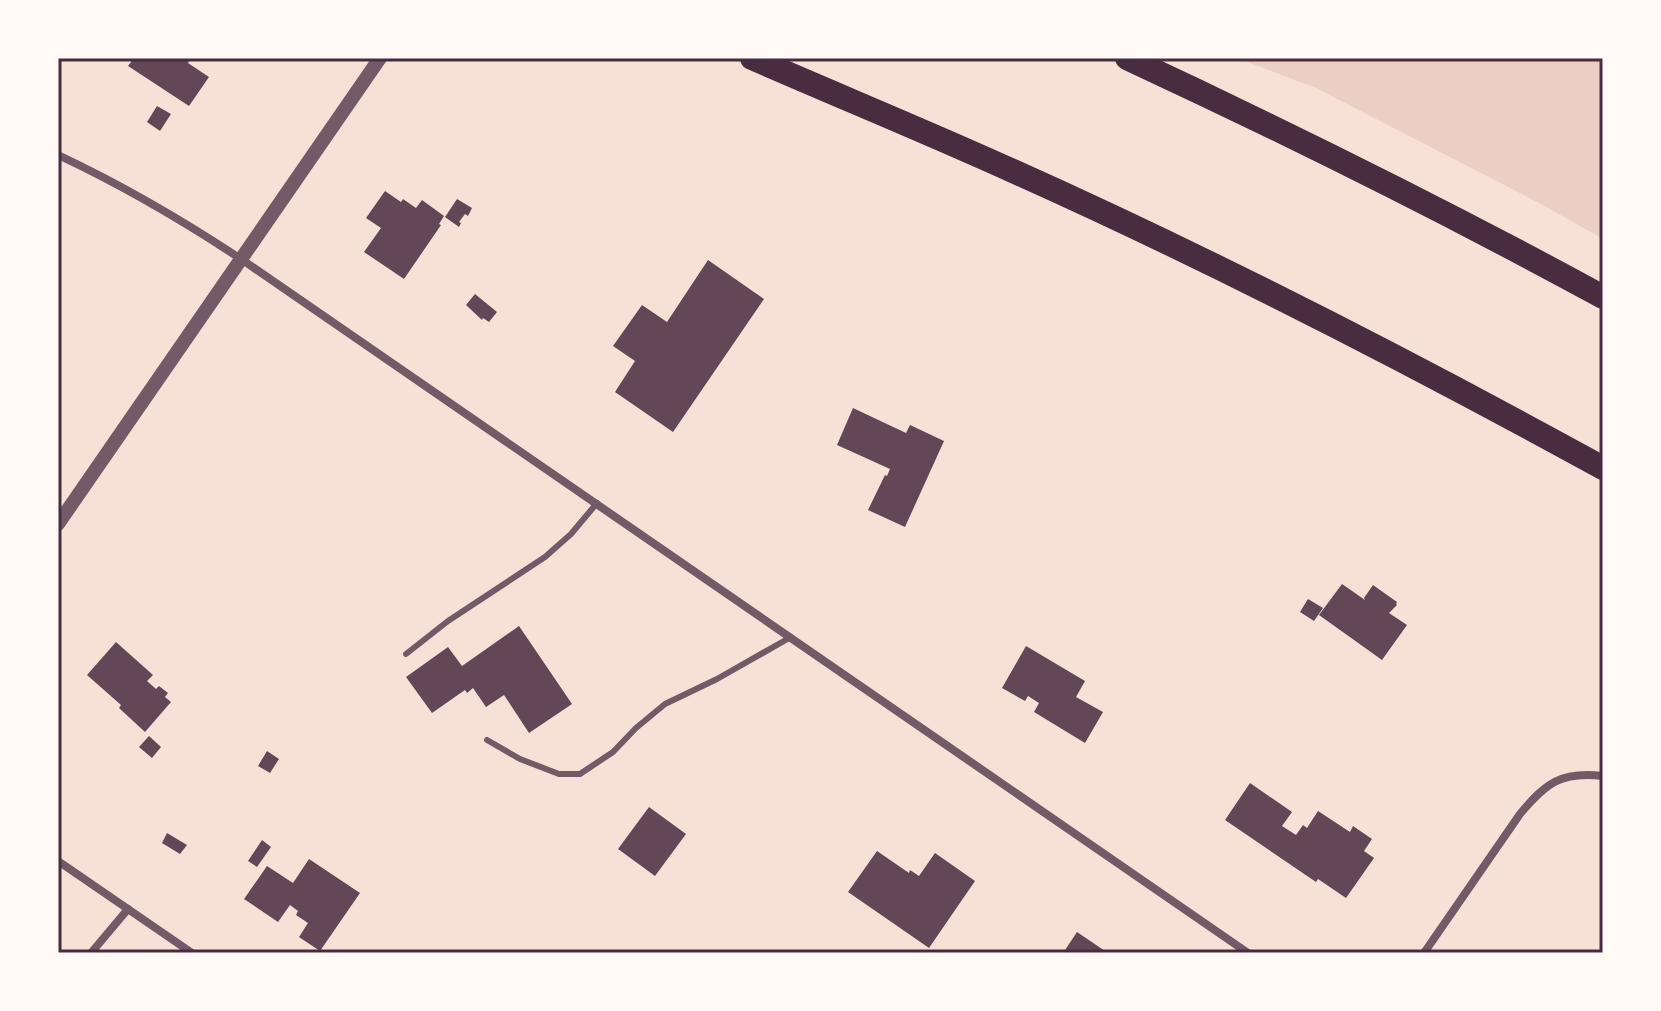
<svg xmlns="http://www.w3.org/2000/svg" width="1661" height="1011" viewBox="0 0 1661 1011" font-family="'Golos Text',sans-serif">
<style>
.green{fill:#ebcfc5}
.building{fill:#644757}
.lines{fill:none;stroke-linecap:round;stroke-linejoin:round}
.service{stroke:#755966;stroke-width:6}
.minor{stroke:#755966;stroke-width:8}
.tertiary{stroke:#755966;stroke-width:14}
.motorway{stroke:#4a2c40;stroke-width:24}
.neatline{fill:none;stroke:#4a2c40;stroke-width:3}
</style>
<rect width="100%" height="100%" fill="#f7e1d7"/>
<polygon class="green" points="1237,58 1603,58 1603,239 1541,204 1316,88"/>
<g class="building">
<polygon points="134,58 191,58 188,63 209,77 189,106 128,66"/>
<polygon points="157,106 171,114 160,131 147,122"/>
<polygon points="385,191 401,202 403,199 416,208 422,200 444,216 439,224 441,225 404,279 364,252 381,228 366,218"/>
<polygon points="457,199 472,208 468,216 465,214 459,222 461,223 459,227 445,217"/>
<polygon points="708,260 764,299 673,432 615,392 635,361 613,346 642,305 667,322"/>
<polygon points="475,294 497,312 489,322 483,318 482,320 466,305"/>
<polygon points="853,408 906,433 910,425 944,441 905,527 868,510 885,475 887,476 890,469 837,445"/>
<polygon points="1342,584 1365,600 1364,598 1373,585 1397,602 1396,604 1397,605 1389,613 1407,625 1382,660 1319,615"/>
<polygon points="1308,599 1323,608 1314,621 1300,612"/>
<polygon points="519,626 572,704 529,733 504,695 486,707 473,688 467,693 465,690 432,713 406,677 448,647 462,666"/>
<polygon points="116,642 153,675 147,681 156,689 159,686 168,693 165,697 171,702 145,732 119,708 121,705 87,675"/>
<polygon points="1026,646 1085,681 1076,697 1103,712 1085,743 1034,712 1039,703 1028,696 1025,701 1002,688"/>
<polygon points="149,736 161,747 152,758 139,747"/>
<polygon points="267,751 279,759 270,773 258,766"/>
<polygon points="1250,783 1292,812 1282,826 1296,835 1303,825 1307,828 1318,811 1350,832 1353,826 1372,839 1364,851 1374,858 1346,898 1318,879 1316,882 1225,820"/>
<polygon points="649,807 686,834 655,876 618,849"/>
<polygon points="167,833 187,845 180,854 162,843"/>
<polygon points="262,840 271,847 257,867 248,861"/>
<polygon points="877,851 909,873 910,870 919,876 935,853 975,881 929,948 848,892"/>
<polygon points="309,859 360,893 320,951 299,937 308,923 296,915 298,911 290,905 278,922 244,899 267,866 293,883"/>
<polygon points="1077,932 1108,953 1063,953"/>
</g>
<g class="lines">
<g class="service">
<polyline points="406,654 448,621 545,557 571,534 597,503"/>
<polyline points="487,740 520,759 559,774 580,774 613,752 636,728 665,704 717,679 791,637"/>
</g>
<g class="minor">
<path d="M 58,155 C 122,185 182,220 241,259 L 1248,953"/>
<polyline points="58,861 192,953"/>
<polyline points="91,953 128,909"/>
<path d="M 1424,953 L 1520,814 C 1546,783 1561,771 1603,776"/>
</g>
<polyline class="tertiary" points="58,524 380,58"/>
<g class="motorway">
<path d="M 752,58 C 839,96 927,132 1013,171 C 1214,261 1410,362 1603,468"/>
<path d="M 1127,58 C 1288,133 1447,212 1603,297"/>
</g>
</g>
<rect width="1661" height="1011" fill="none" stroke="#fffaf5" stroke-width="120"/>
<rect x="60" y="60" width="1541" height="891" class="neatline"/>
</svg>
